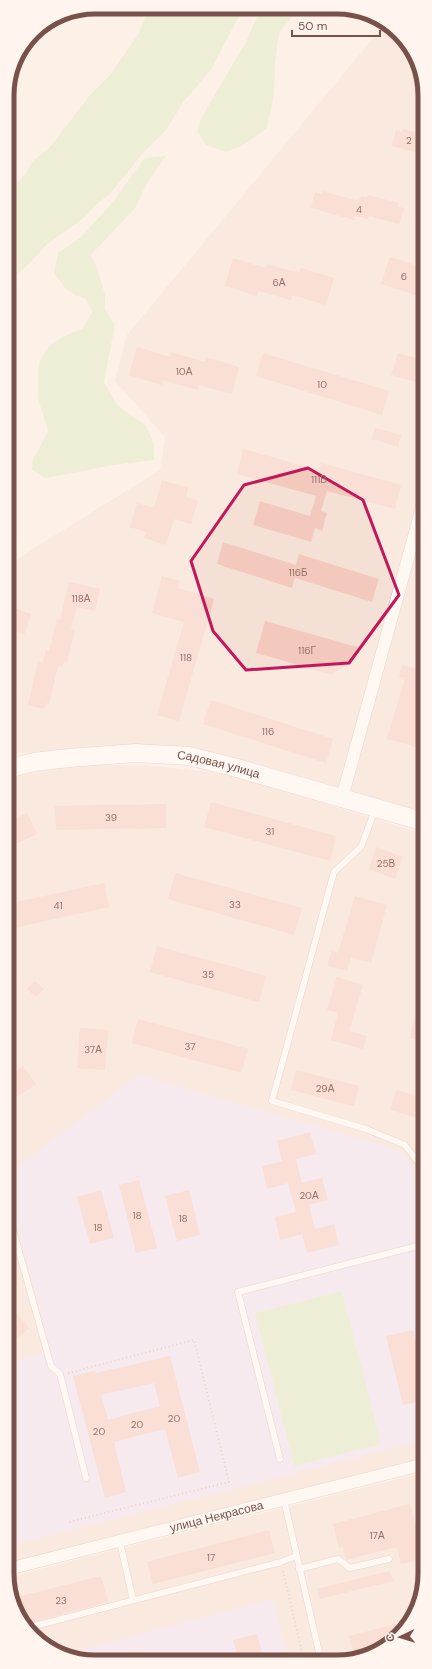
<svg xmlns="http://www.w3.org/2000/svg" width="432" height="1669" viewBox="0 0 432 1669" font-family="'DM Sans',sans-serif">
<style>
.residential{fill:#f5e0d5}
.education{fill:#ede3f9}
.green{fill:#dcebc4}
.building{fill:#f3c9be;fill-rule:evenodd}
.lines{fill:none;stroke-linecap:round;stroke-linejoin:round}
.lane-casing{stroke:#d2b8af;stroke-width:7}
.street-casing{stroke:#d2b8af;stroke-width:13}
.secondary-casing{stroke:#d7b8ae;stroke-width:19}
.path{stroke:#d9aba0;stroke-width:2;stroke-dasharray:1 3;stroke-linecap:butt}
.lane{stroke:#fff;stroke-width:6}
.street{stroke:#fff;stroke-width:12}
.secondary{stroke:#fff;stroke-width:18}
.marked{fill:none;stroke:#c2185b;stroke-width:3;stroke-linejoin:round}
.labels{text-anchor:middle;stroke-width:3;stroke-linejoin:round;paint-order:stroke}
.number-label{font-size:10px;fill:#977067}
.street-label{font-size:12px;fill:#78524a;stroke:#fff5ee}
.rim{fill:none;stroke:#78524a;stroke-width:5}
</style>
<rect width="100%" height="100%" fill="#fdf0e7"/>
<g class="residential">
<polygon points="384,25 399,33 424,83 425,812 259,764 166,748 19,753 7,758 7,565 160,470 165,437 115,381 127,335"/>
<polygon points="81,765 145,765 227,774 425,834 425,1457 219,1514 8,1564 7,777"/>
<polygon points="425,1472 425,1580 403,1632 381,1650 349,1661 77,1660 29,1632 8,1586 8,1577"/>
</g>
<g class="education">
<polygon points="139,1075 399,1150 420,1177 425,1189 425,1440 8,1546 8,1364 51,1352 8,1192 8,1174"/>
<polygon points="273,1599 289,1661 77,1660 66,1654"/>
</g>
<g class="green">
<polygon points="149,7 243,8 211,70 184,101 166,130 143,153 110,194 97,204 86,216 45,246 30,263 14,277 7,292 7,194 25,174 33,161 50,147 90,95 111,74 139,33"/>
<polygon points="261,8 311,8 293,16 279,33 275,64 274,95 267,128 242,146 226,152 206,145 197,131 201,118 246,42"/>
<path d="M 166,156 L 146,185 L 135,208 L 91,255 L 97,268 L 105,295 L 105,309 L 115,325 L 104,382 L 117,405 L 146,426 L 154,444 L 154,460 L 114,465 L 46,478 L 32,470 L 33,459 L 48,432 C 46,421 42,412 39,402 C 38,396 38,389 38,383 C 35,351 54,338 83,329 L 92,312 L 86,299 L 75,295 L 65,288 L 54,273 L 58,253 L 80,238 L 108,208 L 145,158 Z"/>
<polygon points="342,1291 381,1444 294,1466 255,1313"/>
</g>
<g class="building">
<polygon points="403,129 424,135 424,155 392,146 396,130 402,132"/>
<polygon points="322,191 359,201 361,196 367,198 368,195 399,203 398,207 404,208 399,224 369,216 368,219 355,216 354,220 311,208 315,192 322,194"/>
<polygon points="390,257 424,268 424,298 381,284"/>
<polygon points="233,258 265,268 267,264 299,273 301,268 334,278 326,305 292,295 291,300 259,291 257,296 225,286"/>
<polygon points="137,347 170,357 171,352 205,362 206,357 239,367 232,394 199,385 197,390 164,380 162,385 129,375"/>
<polygon points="263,353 389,391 382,415 256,376"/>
<polygon points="398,353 424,360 424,384 391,375"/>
<polygon points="375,428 401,435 398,447 372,439"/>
<polygon points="243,449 319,470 321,463 401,485 395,509 327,491 321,511 327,513 322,531 315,528 311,542 253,525 260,501 310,516 316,496 237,474"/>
<polygon points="162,480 188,488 186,497 198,501 191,524 174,519 166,545 144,538 146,532 130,527 137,503 154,508"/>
<polygon points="223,542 296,565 299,554 379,579 372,602 295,578 292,588 217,564"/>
<polygon points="162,576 180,581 178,588 214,599 179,721 157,715 184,622 152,613"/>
<polygon points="69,582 100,589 95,611 77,607 71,629 75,630 67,662 64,661 62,667 58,666 49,704 46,703 44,709 28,705 38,661 43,662 46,650 49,651 57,619 60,620"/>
<polygon points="17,609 31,614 24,635 10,629"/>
<polygon points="265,621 357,647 353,663 334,672 333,675 256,653"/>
<polygon points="402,665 424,671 424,749 387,739 405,678 399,676"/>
<polygon points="211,700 333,739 326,763 203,724"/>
<polygon points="211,802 336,836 330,861 204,827"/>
<polygon points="166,804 166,828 56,830 55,806"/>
<polygon points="27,813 37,834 7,848 7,822"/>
<polygon points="376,847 403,857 395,879 369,869"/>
<polygon points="175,873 302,908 294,935 168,899"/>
<polygon points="104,883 109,907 8,929 8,904"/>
<polygon points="355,896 387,905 371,963 351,957 347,971 327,966 332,951 338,953"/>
<polygon points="157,946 266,976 259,1002 150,972"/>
<polygon points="337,977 363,985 349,1031 367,1036 363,1049 331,1040 338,1013 327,1010"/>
<polygon points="35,981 44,989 36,997 27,989"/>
<polygon points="415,1017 425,1019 425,1042 410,1038"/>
<polygon points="138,1019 248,1049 241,1073 132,1043"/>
<polygon points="80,1028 108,1030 105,1070 77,1068"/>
<polygon points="23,1066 36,1084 8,1103 8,1077"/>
<polygon points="296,1070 359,1086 354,1106 291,1090"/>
<polygon points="396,1090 425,1098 425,1120 390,1110"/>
<polygon points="310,1132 316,1154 296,1159 302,1183 322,1178 328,1200 309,1205 315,1229 334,1224 339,1245 307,1253 302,1234 280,1240 275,1217 296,1212 288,1183 267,1189 262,1166 282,1161 277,1141"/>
<polygon points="139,1180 157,1248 136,1253 119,1185"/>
<polygon points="101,1190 114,1238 90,1244 77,1197"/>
<polygon points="189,1190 200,1235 177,1241 165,1196"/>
<polygon points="8,1303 29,1328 8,1347"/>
<polygon points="413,1330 425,1381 425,1400 403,1405 386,1336"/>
<path d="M 170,1356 L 200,1472 L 178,1478 L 165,1429 L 114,1442 L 126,1492 L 105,1498 L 73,1376 L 95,1371 L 96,1373 ZM 154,1383 L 160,1406 L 108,1420 L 101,1395 Z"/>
<polygon points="410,1504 424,1559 401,1564 397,1547 346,1560 343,1547 339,1548 333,1524"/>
<polygon points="269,1530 275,1553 153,1584 147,1562"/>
<polygon points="390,1571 393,1581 319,1599 317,1589"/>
<polygon points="101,1576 108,1602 25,1624 14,1598"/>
<polygon points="408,1621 403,1632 381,1650 355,1659 349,1636"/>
<polygon points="257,1634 264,1661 239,1661 233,1640"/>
</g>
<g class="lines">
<g class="lane-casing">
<g id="lane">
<polyline points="375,810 361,847 334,872 272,1101 366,1129 405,1145 425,1171"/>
<polyline points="8,1212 51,1366 60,1374 86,1478"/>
<polyline points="280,1459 238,1292 425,1244"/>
<polyline points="284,1500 321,1661"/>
<polyline points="120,1542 133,1600"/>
<polyline points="299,1569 338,1559 350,1568 389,1559"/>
<polyline points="27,1628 281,1562 296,1556"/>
</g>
</g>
<g class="street-casing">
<g id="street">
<polyline points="342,798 424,500"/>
<path id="s1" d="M 8,1569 L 425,1464"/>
</g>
</g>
<g class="secondary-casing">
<g id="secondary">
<path id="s2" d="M 7,769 L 34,762 L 69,758 L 135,753 L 189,756 L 237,768 L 425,822"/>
</g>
</g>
<g class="path">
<polyline points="68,1373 194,1340 229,1482 69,1522"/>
<polyline points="283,1571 304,1661"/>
</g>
<use href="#lane" class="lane"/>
<use href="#street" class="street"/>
<use href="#secondary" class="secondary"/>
</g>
<path d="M0 0H432V1669H0ZM 308,468 L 363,500 L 399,595 L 349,663 L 246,670 L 213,631 L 191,561 L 244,485 Z" fill="#fdf0e7" fill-opacity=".55" fill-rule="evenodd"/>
<path class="marked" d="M 308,468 L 363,500 L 399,595 L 349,663 L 246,670 L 213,631 L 191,561 L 244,485 Z"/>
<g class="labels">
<g class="number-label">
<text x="409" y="144">2</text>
<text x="359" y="213">4</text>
<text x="404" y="280">6</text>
<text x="279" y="286">6А</text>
<text x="184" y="375">10А</text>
<text x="322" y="388">10</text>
<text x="319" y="483">111В</text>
<text x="298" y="576">116Б</text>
<text x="81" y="602">118А</text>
<text x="307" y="654">116Г</text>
<text x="186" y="661">118</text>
<text x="268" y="735">116</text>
<text x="111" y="821">39</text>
<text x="270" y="835">31</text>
<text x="386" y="867">25В</text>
<text x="235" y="908">33</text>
<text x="58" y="909">41</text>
<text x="208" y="978">35</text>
<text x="190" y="1050">37</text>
<text x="93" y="1053">37А</text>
<text x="325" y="1092">29А</text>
<text x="309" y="1199">20А</text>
<text x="137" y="1219">18</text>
<text x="183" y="1222">18</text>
<text x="98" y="1231">18</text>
<text x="174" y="1422">20</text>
<text x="137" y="1428">20</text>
<text x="99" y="1435">20</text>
<text x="377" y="1539">17А</text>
<text x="211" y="1561">17</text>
<text x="61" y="1604">23</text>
</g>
<g class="street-label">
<text dy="4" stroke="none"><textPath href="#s2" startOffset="214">Садовая улица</textPath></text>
<text dy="4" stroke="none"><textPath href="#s1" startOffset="215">улица Некрасова</textPath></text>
</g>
</g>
<path d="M0 0H432V1669H0ZM95 14H337A81 81 0 0 1 418 95V1574A81 81 0 0 1 337 1655H95A81 81 0 0 1 14 1574V95A81 81 0 0 1 95 14Z" fill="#fff5ee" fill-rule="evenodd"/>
<path class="rim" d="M95 14H337A81 81 0 0 1 418 95V1574A81 81 0 0 1 337 1655H95A81 81 0 0 1 14 1574V95A81 81 0 0 1 95 14Z"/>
<g transform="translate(400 1637) rotate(266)" stroke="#fff5ee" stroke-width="3" paint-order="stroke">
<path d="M0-3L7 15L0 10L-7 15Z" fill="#78524a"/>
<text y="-6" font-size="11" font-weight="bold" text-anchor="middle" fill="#78524a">С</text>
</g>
<path d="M292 30v6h88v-6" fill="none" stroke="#78524a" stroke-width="2"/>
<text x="298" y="30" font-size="12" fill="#78524a" stroke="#fff5ee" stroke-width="3" paint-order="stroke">50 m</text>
</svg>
